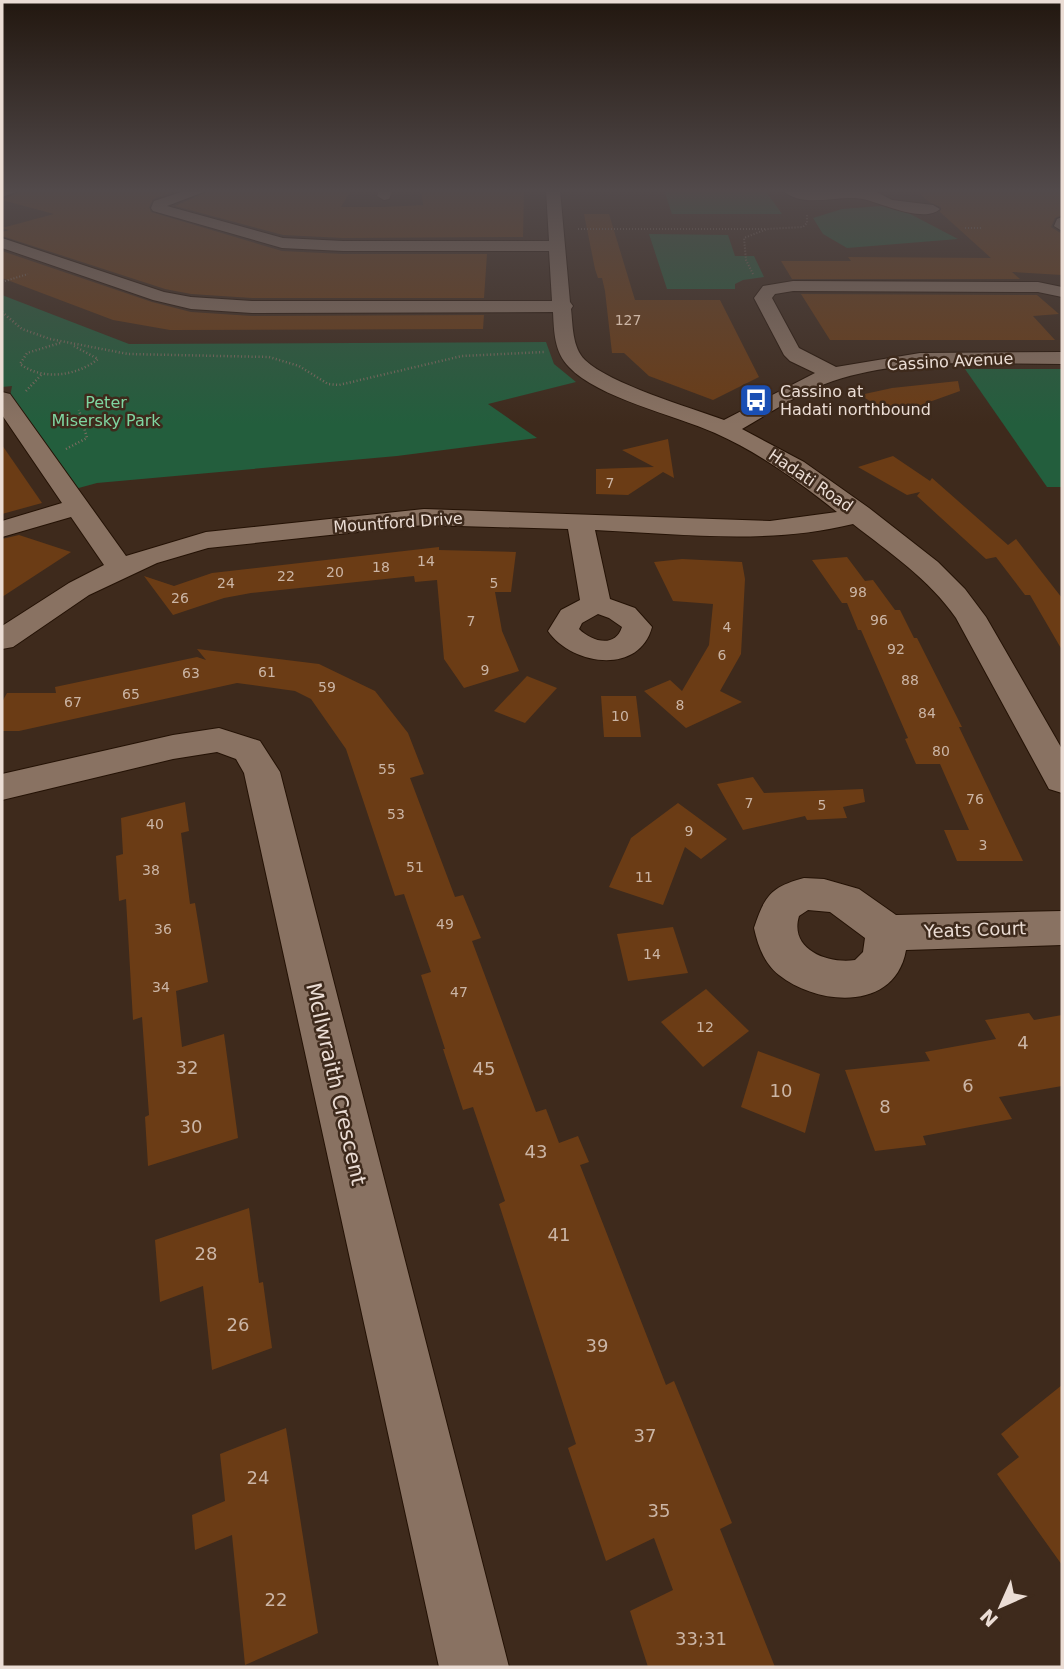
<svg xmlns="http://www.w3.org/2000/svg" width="1064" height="1669" viewBox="0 0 1064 1669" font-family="'DejaVu Sans',sans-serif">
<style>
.green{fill:#235e3d}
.building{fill:#6b3c15}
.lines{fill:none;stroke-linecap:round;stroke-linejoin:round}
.minor-casing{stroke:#241205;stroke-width:2}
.path-far1{stroke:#7f6e62;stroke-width:2;stroke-dasharray:1 2;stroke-linecap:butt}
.path{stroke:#7f6e62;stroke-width:2.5;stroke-dasharray:1 2.5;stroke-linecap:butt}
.minor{fill:#897262;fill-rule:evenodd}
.labels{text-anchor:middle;stroke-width:5;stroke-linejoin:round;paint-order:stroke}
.number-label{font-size:14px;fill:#cbb5a5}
.far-street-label{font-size:16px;fill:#ebddd5;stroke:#3e2a1c}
.far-poi-label{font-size:16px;fill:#ebddd5;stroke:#3e2a1c;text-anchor:start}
.far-park-label{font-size:16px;fill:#7fd6a1;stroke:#3e2a1c}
.street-label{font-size:18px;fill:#ebddd5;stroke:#3e2a1c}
.near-number-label{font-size:18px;fill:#cbb5a5}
.near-street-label{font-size:21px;fill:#ebddd5;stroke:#3e2a1c}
</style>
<rect width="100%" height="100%" fill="#3e2a1c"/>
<g class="green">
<polygon points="664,190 765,190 782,214 672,214"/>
<polygon points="893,205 958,239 847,248 823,234 813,218 842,209"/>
<polygon points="649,234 728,235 735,256 754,256 764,277 743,280 735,284 735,289 667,289"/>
<polygon points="2,295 129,344 546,342 554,364 576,382 488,404 537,438 397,456 97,483 75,489 10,397 12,386 2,387"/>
<polygon points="965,369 1062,369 1062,487 1047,487"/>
</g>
<g class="building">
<polygon points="23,190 178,190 153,199 149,207 151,212 282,251 343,254 487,254 484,298 252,298 191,294 165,289 2,236 2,232 9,230 2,228 54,214 2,200"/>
<polygon points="211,190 351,190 341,207 384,207 423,205 421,190 524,190 523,237 343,238 283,235 175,206"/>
<polygon points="916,190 1062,190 1062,215 1055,218 1051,227 1062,234 1062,275 1012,272 1020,279 792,279 781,261 851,261 848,257 991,258 940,212 941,207 929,202"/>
<polygon points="584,214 609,214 635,300 720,300 759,377 713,400 649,376 624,353 612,353 605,291 602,278 598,278 595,269"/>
<polygon points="2,251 152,302 191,312 252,316 484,315 483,329 170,330 113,320 2,278"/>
<polygon points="801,294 1037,295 1059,314 1033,316 1055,340 830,340"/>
<polygon points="958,381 960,391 893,415 860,395 892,388"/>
<polygon points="668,439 674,478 663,472 628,495 596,494 596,469 654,467 622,450"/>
<polygon points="2,445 42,503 2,514"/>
<polygon points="893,456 930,481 932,478 1008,545 1016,539 1062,598 1062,650 1030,595 1025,595 996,557 986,559 917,496 920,492 907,495 858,467"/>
<polygon points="19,535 71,552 2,597 2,539"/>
<polygon points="439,547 439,550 516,552 511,592 495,592 502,631 519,671 464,688 444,659 437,580 415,582 414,576 251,593 224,598 173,615 144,576 174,586 212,573"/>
<polygon points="847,557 865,581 873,580 895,610 900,610 914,638 917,638 962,727 959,727 1023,861 957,861 944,830 969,830 940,764 916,764 905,739 908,738 861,630 858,630 847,603 842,603 812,560"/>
<polygon points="682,559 742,562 745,579 741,654 720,691 742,702 686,728 644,691 670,680 682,691 709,645 713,604 673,601 654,562"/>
<polygon points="197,649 319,664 375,691 408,733 424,774 410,778 455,897 463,895 481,938 472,941 536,1112 546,1109 559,1143 578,1136 589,1162 580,1165 666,1385 674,1381 732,1523 720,1529 775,1667 648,1667 630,1611 673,1590 654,1538 606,1561 568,1448 576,1444 499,1204 505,1201 473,1107 463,1110 443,1049 445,1049 421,975 431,972 404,894 395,896 346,749 311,699 295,691 237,683 19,731 2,731 2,702 7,693 56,693 55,687 197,657 206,660"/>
<polygon points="527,676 557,688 525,723 494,711"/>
<polygon points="601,696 636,696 641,737 604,737"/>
<polygon points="753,777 764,793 863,789 865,802 843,807 847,818 807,820 805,816 743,830 717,784"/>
<polygon points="185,802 189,831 181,833 190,904 195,903 208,982 176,991 182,1047 224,1034 238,1138 148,1166 145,1117 149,1115 142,1017 133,1020 126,899 119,901 116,856 123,854 121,818"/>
<polygon points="678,803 727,839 701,859 685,847 663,905 609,887 631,838"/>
<polygon points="673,927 688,973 628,981 617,934"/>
<polygon points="706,989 749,1031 703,1067 661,1022"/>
<polygon points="1029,1013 1034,1020 1062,1015 1062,1086 999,1097 1012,1119 923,1136 926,1145 875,1151 845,1070 930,1061 925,1052 996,1039 985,1020"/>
<polygon points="758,1051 820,1074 805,1133 741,1107"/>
<polygon points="249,1208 259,1283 263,1282 272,1348 212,1370 203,1286 160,1302 155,1240"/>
<polygon points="1062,1385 1062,1565 997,1474 1019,1457 1001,1434"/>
<polygon points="286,1428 318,1633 245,1665 232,1535 195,1550 192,1515 225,1501 220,1454"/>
</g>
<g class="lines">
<g class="minor-casing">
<g id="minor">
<polygon points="2,190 21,190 2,197"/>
<path d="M 187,190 L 209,190 L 167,206 L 283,238 L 343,241 L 549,241 L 546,190 L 560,190 L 570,302 L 573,306 L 571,309 C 573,326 572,347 585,360 C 610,384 689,407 724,420 L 815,373 L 790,361 L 784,355 L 754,298 L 763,286 L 793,281 L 1038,282 L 1062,287 L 1062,297 L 1038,292 L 793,291 L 775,294 L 772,298 L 799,348 L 836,367 L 920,353 L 1062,352 L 1062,364 C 986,364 906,357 833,381 C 800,392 772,412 742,429 L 804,462 L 869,508 L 938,562 L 965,589 L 986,617 L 1062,749 L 1062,793 L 1049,789 L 956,618 C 929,579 890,553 853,524 C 769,545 681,534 595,530 L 610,599 L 635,608 L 652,627 C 639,676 571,665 548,631 L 561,610 L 580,600 L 568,529 L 424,525 L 208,548 L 157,563 L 89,595 L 13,647 L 2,649 L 2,626 L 69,583 L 104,565 L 71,517 L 2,537 L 2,521 L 62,503 L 2,415 L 2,392 L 10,394 L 126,556 L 206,532 L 424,509 L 770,521 L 837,512 C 799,482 760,453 715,433 C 675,415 598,398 569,367 C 554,352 554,331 553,312 L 252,313 L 191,309 L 153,300 L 2,248 L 2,238 L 164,292 L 191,297 L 252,301 L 552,301 L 549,251 L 343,251 L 282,248 L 153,211 L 151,208 L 154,201 ZM 598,614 L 609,618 L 622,627 C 615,649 591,641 579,629 L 582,623 Z"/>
<polygon points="379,190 393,190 389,199 384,200 377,196"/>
<path d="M 782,190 L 873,190 L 892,200 L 933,205 L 940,209 C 925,223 885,205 867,200 C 841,192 805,211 782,190 Z"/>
<polygon points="1062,217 1062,231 1054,226 1057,219"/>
<polygon points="219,728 260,741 280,772 509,1667 439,1667 244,773 236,759 217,752 173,759 2,800 2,774 173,735"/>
<path d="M 804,878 L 824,879 L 859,889 L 896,915 L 1062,911 L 1062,945 L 906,950 C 895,1012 818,1006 779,975 C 764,963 758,946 754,928 C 765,896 770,887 804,878 ZM 808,910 L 830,912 L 865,938 L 863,952 L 855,960 C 827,964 789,949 799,916 Z"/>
</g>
</g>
<g class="path-far1">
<polyline points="965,228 982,228"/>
<polyline points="578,229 767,229"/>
<polyline points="753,274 746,260 744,238 767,229 803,227 807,223 807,215"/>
<polyline points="2,282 28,274"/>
</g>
<g class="path">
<polyline points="2,312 22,329 50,339 128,354 269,357 299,366 328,384 339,385 462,356 544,352"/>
<path d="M 60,343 L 27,353 L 20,364 C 43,381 77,376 98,359 L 72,345"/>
<polyline points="26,391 42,374"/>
<polyline points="66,449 87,438 79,410"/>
</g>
<use href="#minor" class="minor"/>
</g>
<linearGradient id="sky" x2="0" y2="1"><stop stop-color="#22170f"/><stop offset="0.45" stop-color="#524a4b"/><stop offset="1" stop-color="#524a4b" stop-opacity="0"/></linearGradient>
<rect width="1064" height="424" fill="url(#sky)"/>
<defs>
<g id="bus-square" transform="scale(1.75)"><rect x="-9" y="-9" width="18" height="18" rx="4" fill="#1a4fb4" stroke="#3e2a1c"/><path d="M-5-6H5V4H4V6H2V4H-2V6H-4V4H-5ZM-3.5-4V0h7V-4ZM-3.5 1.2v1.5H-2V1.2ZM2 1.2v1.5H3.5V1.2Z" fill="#fff"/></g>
</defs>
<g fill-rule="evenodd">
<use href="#bus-square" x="756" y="400"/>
</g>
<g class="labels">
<g class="number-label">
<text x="628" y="325">127</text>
<text x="610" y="488">7</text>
<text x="426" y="566">14</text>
<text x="381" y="572">18</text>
<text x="335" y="577">20</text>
<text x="286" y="581">22</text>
<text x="226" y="588">24</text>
<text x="494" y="588">5</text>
<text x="858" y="597">98</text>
<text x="180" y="603">26</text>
<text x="879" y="625">96</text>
<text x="471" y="626">7</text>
<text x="727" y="632">4</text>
<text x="896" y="654">92</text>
<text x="722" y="660">6</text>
<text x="485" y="675">9</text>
<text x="267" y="677">61</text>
<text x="191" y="678">63</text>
<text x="910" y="685">88</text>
<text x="327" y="692">59</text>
<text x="131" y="699">65</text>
<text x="73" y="707">67</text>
<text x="680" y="710">8</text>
<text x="927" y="718">84</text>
<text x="620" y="721">10</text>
<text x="941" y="756">80</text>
<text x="387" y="774">55</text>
<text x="975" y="804">76</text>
<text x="749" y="808">7</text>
<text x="822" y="810">5</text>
<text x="396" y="819">53</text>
<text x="155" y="829">40</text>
<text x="689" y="836">9</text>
<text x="983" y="850">3</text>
<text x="415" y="872">51</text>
<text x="151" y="875">38</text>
<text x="644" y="882">11</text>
<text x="445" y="929">49</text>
<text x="163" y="934">36</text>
<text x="652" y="959">14</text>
<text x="161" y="992">34</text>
<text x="459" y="997">47</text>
<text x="705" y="1032">12</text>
</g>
<g class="far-street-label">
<text transform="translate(950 361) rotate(-3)" y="6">Cassino Avenue</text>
<text transform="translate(811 480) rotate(34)" y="6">Hadati Road</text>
<text transform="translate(398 522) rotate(-4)" y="6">Mountford Drive</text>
</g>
<g class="far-poi-label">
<text x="780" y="397">Cassino at<tspan x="780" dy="18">Hadati northbound</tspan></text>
</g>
<g class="far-park-label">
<text x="106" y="408">Peter<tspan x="106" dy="18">Misersky Park</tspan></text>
</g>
<g class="street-label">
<text transform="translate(975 930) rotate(-2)" y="6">Yeats Court</text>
</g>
<g class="near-number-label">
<text x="1023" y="1049">4</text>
<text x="187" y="1074">32</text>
<text x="484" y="1075">45</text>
<text x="968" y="1092">6</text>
<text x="781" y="1097">10</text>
<text x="885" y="1113">8</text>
<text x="191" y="1133">30</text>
<text x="536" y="1158">43</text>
<text x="559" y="1241">41</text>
<text x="206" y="1260">28</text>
<text x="238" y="1331">26</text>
<text x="597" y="1352">39</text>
<text x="645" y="1442">37</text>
<text x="258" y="1484">24</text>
<text x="659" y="1517">35</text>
<text x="276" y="1606">22</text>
<text x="701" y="1645">33;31</text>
</g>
<g class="near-street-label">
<text transform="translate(336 1084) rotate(77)" y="7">McIlwraith Crescent</text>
</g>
</g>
<rect width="1064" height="1669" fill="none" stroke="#ebddd5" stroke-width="7"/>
<g transform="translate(1001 1606) rotate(225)" stroke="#3e2a1c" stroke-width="5" paint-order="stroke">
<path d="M0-5L12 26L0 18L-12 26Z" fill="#ebddd5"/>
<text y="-10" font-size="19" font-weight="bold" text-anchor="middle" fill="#ebddd5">N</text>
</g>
</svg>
